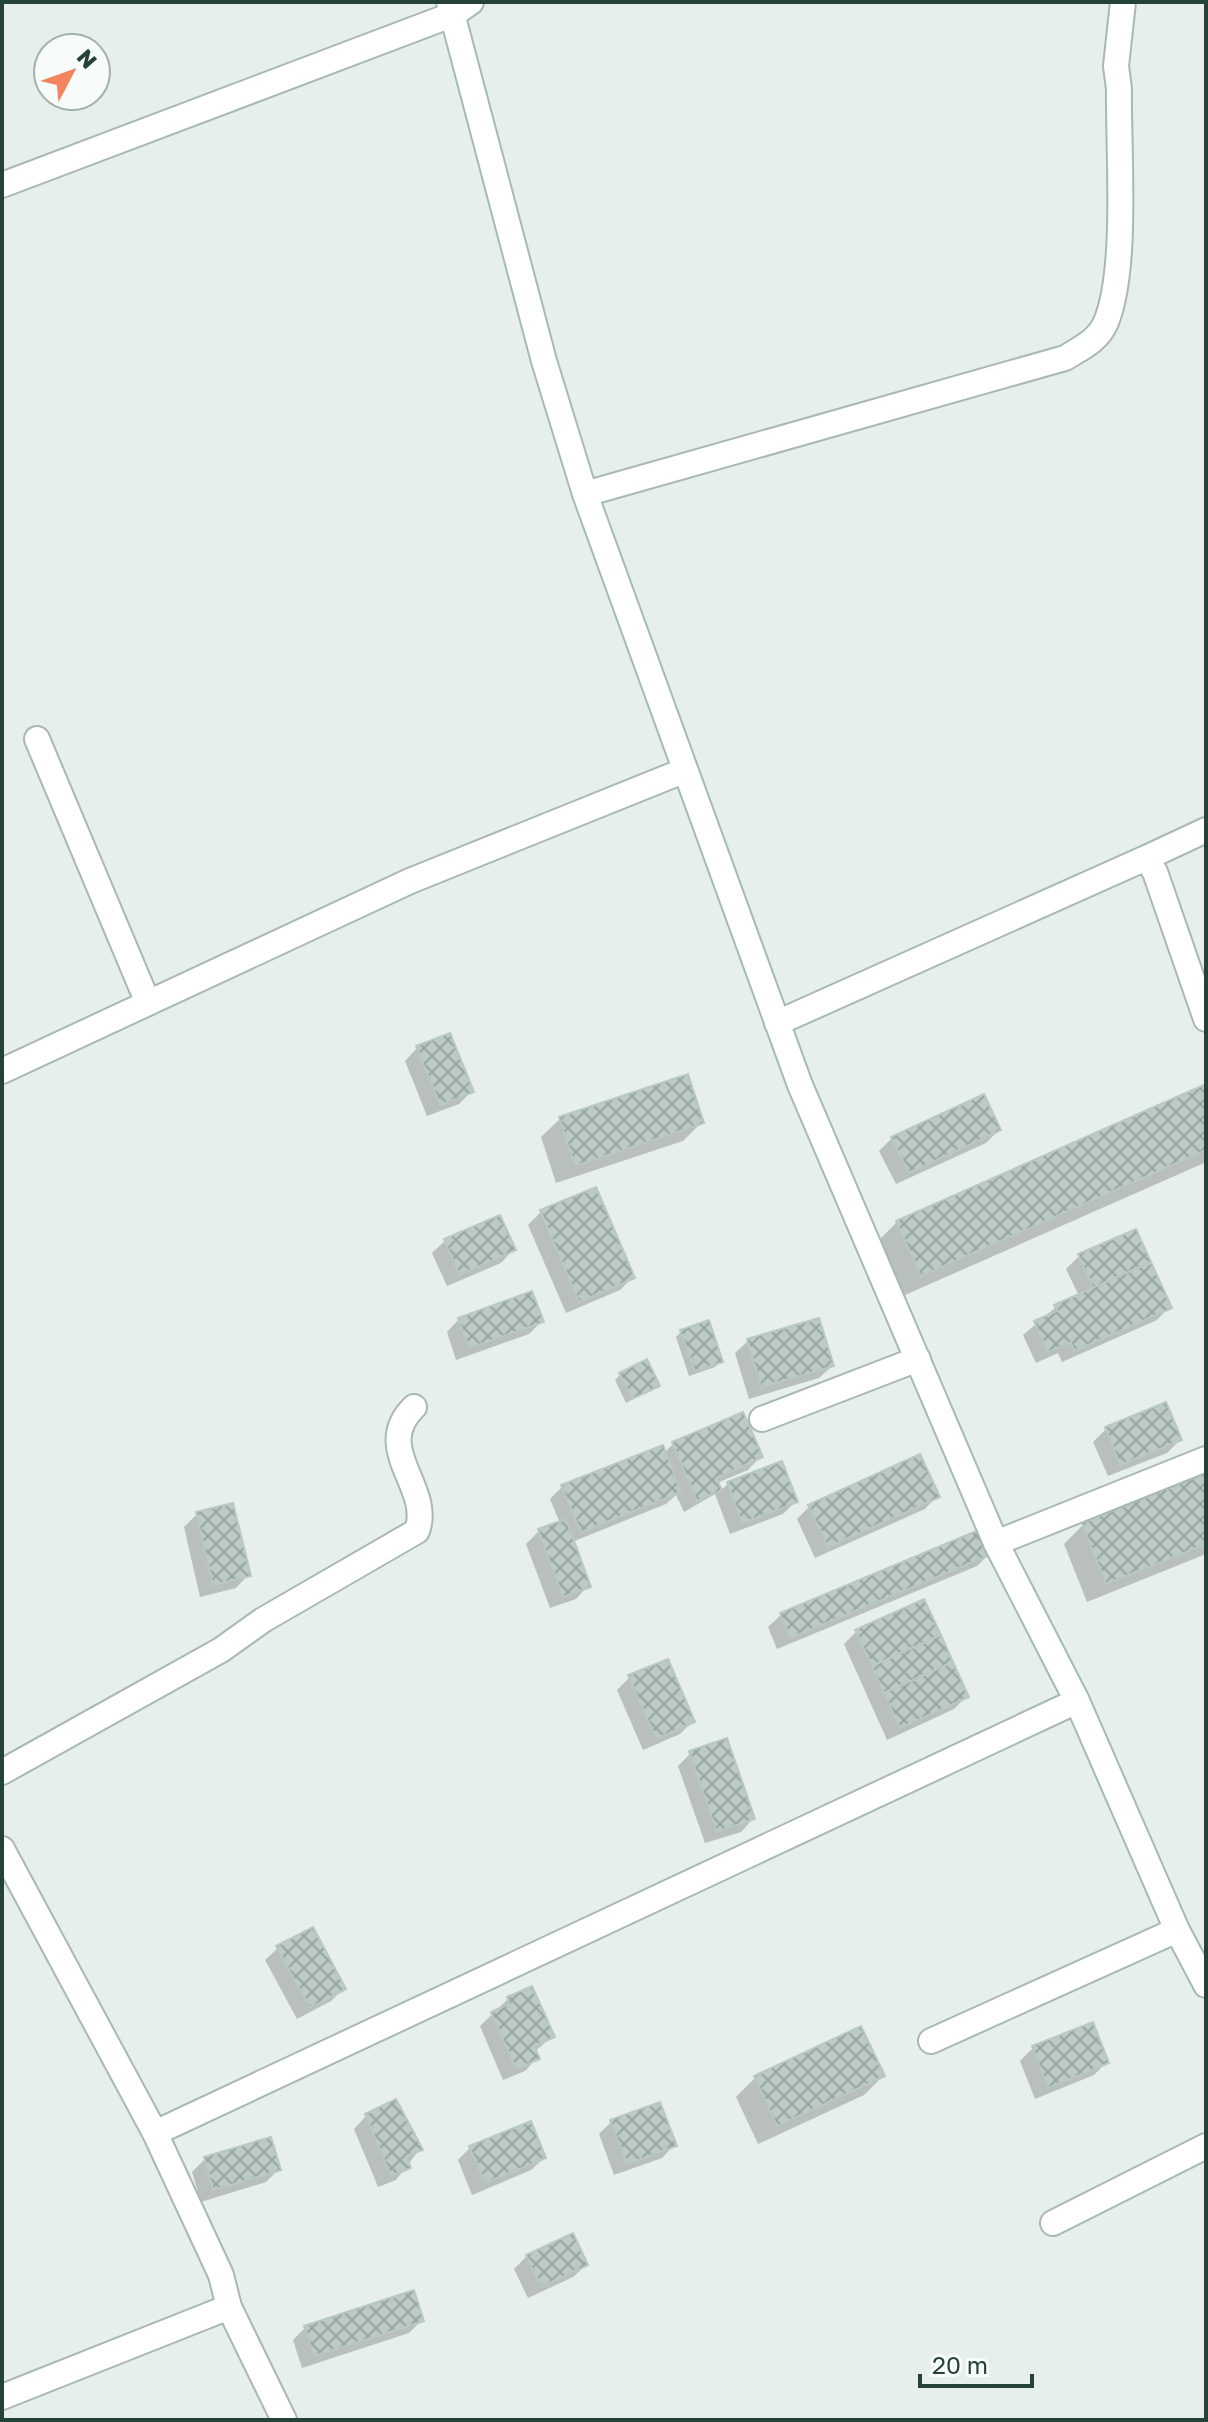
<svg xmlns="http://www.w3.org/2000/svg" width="1208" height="2422" viewBox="0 0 1208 2422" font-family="'Golos Text',sans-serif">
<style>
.shadow{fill:#0003}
.building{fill:url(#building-cross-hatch);stroke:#b8c9c2;stroke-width:2}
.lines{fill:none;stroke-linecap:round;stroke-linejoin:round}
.street-casing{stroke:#a8b8b2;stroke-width:28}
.secondary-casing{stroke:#a4bbb3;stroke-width:28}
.street{stroke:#fff;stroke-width:24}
.secondary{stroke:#fff;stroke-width:24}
</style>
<defs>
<pattern id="building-cross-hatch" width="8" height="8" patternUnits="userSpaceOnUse" patternTransform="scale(2)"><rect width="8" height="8" fill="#bbcac4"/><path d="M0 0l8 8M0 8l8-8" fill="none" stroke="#98a6a0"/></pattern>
</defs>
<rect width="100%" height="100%" fill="#e6efeb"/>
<g class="shadow">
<polygon points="417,1048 472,1091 459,1104 427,1116 405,1061"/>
<polygon points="1206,1090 1204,1163 896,1299 872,1247 897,1222"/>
<polygon points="560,1119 702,1122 683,1141 556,1183 541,1137"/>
<polygon points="999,1130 986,1143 896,1184 879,1151 892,1138"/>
<polygon points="541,1212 632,1278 620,1290 566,1313 528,1225"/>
<polygon points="1135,1231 1169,1307 1157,1320 1062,1362 1058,1353 1036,1363 1023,1335 1056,1307 1079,1296 1066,1269 1079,1256"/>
<polygon points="445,1241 513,1250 501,1263 447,1286 432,1253"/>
<polygon points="459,1319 542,1321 529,1334 456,1360 447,1332"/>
<polygon points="682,1331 721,1361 715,1367 689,1376 676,1337"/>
<polygon points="748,1341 832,1366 819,1378 749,1399 735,1353"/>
<polygon points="621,1374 657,1386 626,1403 615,1380"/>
<polygon points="742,1415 760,1457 748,1470 717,1483 720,1491 728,1484 795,1502 783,1514 730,1534 715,1494 684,1512 676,1495 666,1504 572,1542 588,1586 576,1599 550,1608 526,1544 539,1531 560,1523 550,1499 563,1486 664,1453 673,1444"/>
<polygon points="1106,1429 1180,1440 1167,1453 1108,1476 1093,1442"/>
<polygon points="1206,1475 1206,1554 1087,1602 1064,1544 1083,1525"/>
<polygon points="937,1496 925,1509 815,1558 797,1519 809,1507"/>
<polygon points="197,1514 248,1575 236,1588 200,1597 184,1527"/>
<polygon points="989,1554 977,1566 777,1649 768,1627 781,1615"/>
<polygon points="856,1632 966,1697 954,1709 887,1740 844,1644"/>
<polygon points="630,1677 693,1721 680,1734 643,1750 617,1690"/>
<polygon points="691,1753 753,1819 741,1832 705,1843 678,1766"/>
<polygon points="278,1948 344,1988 331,2001 297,2019 265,1960"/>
<polygon points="508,1999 552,2037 534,2052 537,2058 525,2071 503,2080 480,2026"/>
<polygon points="1092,2025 1106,2063 1094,2075 1035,2099 1020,2061 1033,2048"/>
<polygon points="860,2028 883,2076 864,2095 758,2144 736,2097 755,2078"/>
<polygon points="366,2116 420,2149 396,2180 378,2187 354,2129"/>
<polygon points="612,2121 674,2145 662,2158 614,2175 599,2134"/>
<polygon points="470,2148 544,2158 531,2170 472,2195 458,2160"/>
<polygon points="205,2159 279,2169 266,2182 201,2202 192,2172"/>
<polygon points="527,2256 586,2265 573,2277 528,2298 514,2269"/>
<polygon points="422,2320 409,2333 302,2368 293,2340 305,2328"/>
</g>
<g class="building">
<polygon points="450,1033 474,1092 440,1105 416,1046"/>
<polygon points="688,1074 704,1123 575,1166 559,1117"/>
<polygon points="1206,1084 1206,1150 921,1276 896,1221"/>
<polygon points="984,1094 1001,1130 909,1173 891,1137"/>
<polygon points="596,1187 635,1278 579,1302 540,1210"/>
<polygon points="500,1215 516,1250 459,1275 444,1239"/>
<polygon points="1136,1229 1151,1262 1093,1288 1078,1254"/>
<polygon points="1151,1262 1172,1308 1074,1351 1071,1342 1048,1352 1034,1321 1057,1311 1054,1305"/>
<polygon points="532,1291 544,1322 469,1348 458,1318"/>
<polygon points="819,1318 834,1366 761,1387 747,1339"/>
<polygon points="709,1320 723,1362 695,1371 680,1330"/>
<polygon points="647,1359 660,1386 632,1399 619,1373"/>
<polygon points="1166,1402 1182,1440 1120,1465 1105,1427"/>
<polygon points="743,1412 763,1457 716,1478 722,1490 697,1501 672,1442"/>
<polygon points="663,1445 681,1492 581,1532 561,1485"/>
<polygon points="920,1454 940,1497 828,1547 808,1505"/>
<polygon points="782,1461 798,1502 742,1523 727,1482"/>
<polygon points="1206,1473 1206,1544 1106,1584 1082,1523"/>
<polygon points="233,1503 251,1576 213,1585 196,1512"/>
<polygon points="566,1519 591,1587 563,1597 538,1529"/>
<polygon points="981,1529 992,1554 790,1638 780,1613"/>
<polygon points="924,1599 941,1635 872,1666 855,1630"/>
<polygon points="941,1635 953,1662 884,1693 872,1666"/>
<polygon points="668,1659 695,1722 656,1739 628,1675"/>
<polygon points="953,1662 969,1697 900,1728 884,1693"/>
<polygon points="727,1738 755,1819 717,1832 689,1751"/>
<polygon points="313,1927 346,1989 310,2008 276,1946"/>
<polygon points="532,1986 555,2037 534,2046 540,2059 516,2069 491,2012 509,2004 507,1997"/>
<polygon points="1093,2022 1109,2063 1048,2088 1032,2046"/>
<polygon points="861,2026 885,2076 777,2126 754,2076"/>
<polygon points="396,2099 423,2150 406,2156 411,2168 391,2176 365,2114"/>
<polygon points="660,2102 677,2146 627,2164 610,2120"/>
<polygon points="531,2121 546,2158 485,2183 469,2146"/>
<polygon points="271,2137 281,2170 213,2190 204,2157"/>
<polygon points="573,2233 588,2265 541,2287 526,2255"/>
<polygon points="414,2290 424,2321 314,2356 304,2326"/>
</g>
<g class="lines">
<g class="street-casing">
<g id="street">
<polyline points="2,185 454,14 471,2"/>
<path d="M 585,494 L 1065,358 C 1081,348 1098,341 1106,322 C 1128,269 1118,150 1119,89 L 1116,66 L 1123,2"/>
<polyline points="37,739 148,1003"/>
<polyline points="1146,858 1206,830"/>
<polyline points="777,1023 1146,858 1155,872 1206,1019"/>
<polyline points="2,1071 410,881 683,771"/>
<polyline points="762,1419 918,1359"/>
<polyline points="996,1543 1206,1459"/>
<path d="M 2,1772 L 221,1650 L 263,1620 L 417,1531 C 433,1487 371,1449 414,1407"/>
<polyline points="2,1849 155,2133 221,2275 229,2307 284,2420"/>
<polyline points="931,2041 1177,1930"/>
<polyline points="155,2133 1077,1701"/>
<polyline points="1053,2223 1206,2146"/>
<polyline points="2,2397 229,2307"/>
</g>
</g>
<g class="secondary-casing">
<polyline id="secondary" points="449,2 544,361 585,494 800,1085 996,1543 1077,1701 1177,1930 1206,1985"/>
</g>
<use href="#street" class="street"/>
<use href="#secondary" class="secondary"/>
</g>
<rect width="1208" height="2422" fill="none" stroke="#24423a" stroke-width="8"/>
<g transform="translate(72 72) rotate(49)"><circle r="38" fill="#f7fbf9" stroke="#a3b1ad" stroke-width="2"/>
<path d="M0-6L14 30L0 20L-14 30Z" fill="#f4845f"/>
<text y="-12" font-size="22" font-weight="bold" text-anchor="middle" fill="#24423a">N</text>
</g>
<path d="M920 2374v12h112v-12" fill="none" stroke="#24423a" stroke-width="4"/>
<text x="932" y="2374" font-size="24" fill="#24423a" stroke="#f7fbf9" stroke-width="6" paint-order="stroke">20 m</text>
</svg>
